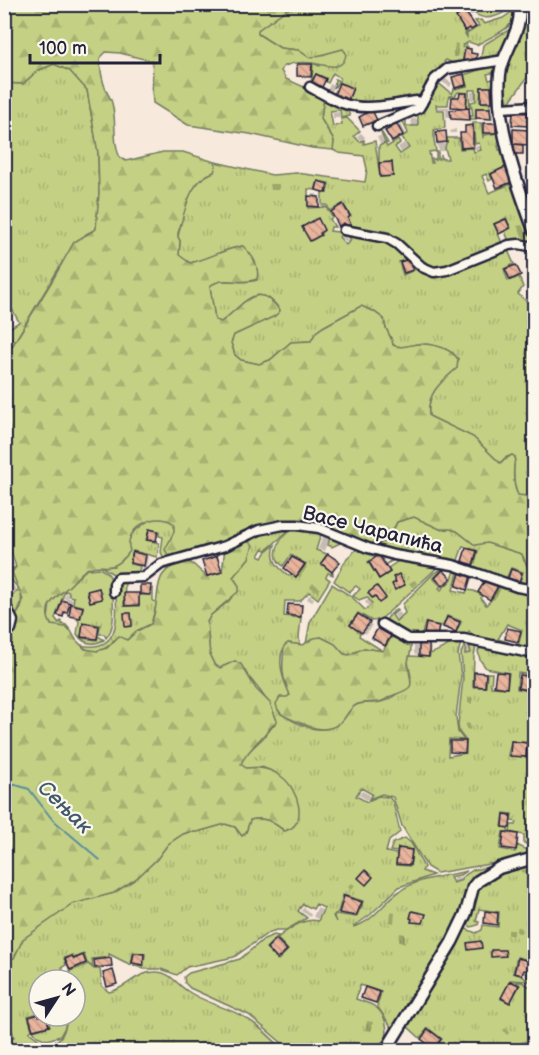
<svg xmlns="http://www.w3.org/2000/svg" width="539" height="1055" viewBox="0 0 539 1055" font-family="'Balsamiq Sans',sans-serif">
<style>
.grass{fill:url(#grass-tufts);stroke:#737a60;stroke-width:1.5;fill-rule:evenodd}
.forest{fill:url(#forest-firs);stroke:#737a60;stroke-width:1.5}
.shadow{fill:#0003}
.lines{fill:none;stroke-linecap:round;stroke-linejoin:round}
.stream{stroke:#5d8d9e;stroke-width:2}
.building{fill:url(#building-back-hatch);stroke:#22223b;stroke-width:1.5}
.minor-casing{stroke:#22223b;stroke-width:13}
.tertiary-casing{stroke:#22223b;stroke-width:15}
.minor{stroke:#fbf7ec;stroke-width:8}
.tertiary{stroke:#fbf7ec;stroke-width:10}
.labels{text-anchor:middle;stroke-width:4.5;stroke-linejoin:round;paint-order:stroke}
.street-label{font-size:20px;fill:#22223b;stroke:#fbf7ec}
.water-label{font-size:21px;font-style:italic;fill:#40586d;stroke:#fbf7ec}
</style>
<defs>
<pattern id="grass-tufts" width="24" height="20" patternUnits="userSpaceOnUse" patternTransform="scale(1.5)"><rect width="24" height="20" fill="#c4d184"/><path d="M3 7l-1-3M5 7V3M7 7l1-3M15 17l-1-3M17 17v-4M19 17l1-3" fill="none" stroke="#a8b373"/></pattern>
<pattern id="forest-firs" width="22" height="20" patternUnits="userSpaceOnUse" patternTransform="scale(1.5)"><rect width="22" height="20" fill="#c4d184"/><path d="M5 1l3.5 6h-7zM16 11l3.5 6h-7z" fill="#a8b373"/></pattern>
<pattern id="building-back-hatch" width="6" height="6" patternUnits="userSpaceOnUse" patternTransform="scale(1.5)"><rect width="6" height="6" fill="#e8b49c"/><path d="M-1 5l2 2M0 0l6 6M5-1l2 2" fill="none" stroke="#c79a87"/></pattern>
</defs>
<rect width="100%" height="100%" fill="#f7eadc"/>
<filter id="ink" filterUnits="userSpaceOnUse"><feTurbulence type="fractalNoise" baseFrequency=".0167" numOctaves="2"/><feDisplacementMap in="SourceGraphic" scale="12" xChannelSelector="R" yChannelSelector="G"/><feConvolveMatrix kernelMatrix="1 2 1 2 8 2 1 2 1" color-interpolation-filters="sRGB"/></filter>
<g filter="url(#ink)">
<g class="grass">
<path d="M 304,5 L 513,5 C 504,15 486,23 474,13 L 469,14 L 465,10 L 456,16 L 465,32 L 469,31 L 465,34 L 467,37 L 467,34 L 479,26 L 475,21 L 481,20 L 484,24 L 503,18 L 513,11 L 515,11 C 517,29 490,36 477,45 L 469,42 L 463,45 L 462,48 L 465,44 L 468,47 L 465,48 L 462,64 L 455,64 L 446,60 L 444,62 L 447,65 L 419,97 L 366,104 L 348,101 L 353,88 L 338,82 L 334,88 L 335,79 L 339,81 L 340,78 L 333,73 L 328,83 L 325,81 L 326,78 L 316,74 L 310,84 L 312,78 L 313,63 L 319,66 L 343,49 L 310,58 L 298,50 L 280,48 L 258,34 L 257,30 L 287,9 Z"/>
<polygon points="523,5 534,5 534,68 508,104 504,83 505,72"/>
<polygon points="512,28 499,57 480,63 483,45"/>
<polygon points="54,64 70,71 87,90 98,153 99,193 96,229 86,234 62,263 5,358 5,331 19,322 5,296 5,83 23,84 37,71"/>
<path d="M 496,64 L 498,65 L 497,72 L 487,74 L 489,80 L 496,78 L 497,83 L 493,83 L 491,89 L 491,87 L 481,87 L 480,102 L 490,103 L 490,108 L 476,108 L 476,119 L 470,119 L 470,116 L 473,116 L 471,102 L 476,101 L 476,90 L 469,90 L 470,108 L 466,108 L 467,93 L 458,92 L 455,96 L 449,96 L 448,105 L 436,105 L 437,110 L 444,110 L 445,128 L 434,130 L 434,140 L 436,151 L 429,152 L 431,163 L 433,163 L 432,159 L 435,159 L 436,161 L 436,152 L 438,152 L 438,159 L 441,158 L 441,155 L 442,159 L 448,159 L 445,148 L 447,138 L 459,138 L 460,149 L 473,148 L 474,152 L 481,150 L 479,143 L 475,144 L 473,123 L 481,123 L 483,137 L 484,135 L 498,133 L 497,122 L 500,122 L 503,144 L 498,146 L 499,150 L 502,150 L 505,167 L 490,174 L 492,179 L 489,181 L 486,174 L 482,176 L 489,193 L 513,183 L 534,245 L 516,242 L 503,243 L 509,242 L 505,231 L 511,228 L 506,218 L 494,224 L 502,243 L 501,247 C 482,254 441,279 422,265 C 410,256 401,242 387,236 C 371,229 353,232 337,226 L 347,228 L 351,225 L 348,218 L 351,216 L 343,204 L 330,211 L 327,205 L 322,205 L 322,192 L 327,193 L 329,183 L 318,181 L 315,190 L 308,189 L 308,208 L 326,207 L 333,217 L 330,219 L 335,227 L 331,227 L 330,231 L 338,232 L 341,235 L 339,237 L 346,245 L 351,240 L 343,232 C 375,237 385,234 410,258 L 399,262 L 403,275 L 414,270 L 411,259 C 423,269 430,274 445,273 L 507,248 L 514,264 L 504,269 L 508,281 L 519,277 L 523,287 L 518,294 L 534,308 L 534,497 L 518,496 C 513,484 513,470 515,457 L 512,455 L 505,458 L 500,463 L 473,437 L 429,416 C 426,393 442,381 457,368 L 458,359 C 451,349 435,344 422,344 C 412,343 403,350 393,345 C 391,334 384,330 384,319 L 373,311 L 361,306 L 323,327 L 316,332 L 311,341 L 291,342 L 270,360 L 259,364 L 241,360 L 235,355 L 231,343 L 234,335 L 275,316 L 280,310 C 258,277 242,307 221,322 L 215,320 L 210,286 C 225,275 241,286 257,280 C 260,266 252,255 242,246 C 224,249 208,259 190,263 L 179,256 L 180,241 L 178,237 C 182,214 189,180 214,172 L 215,162 L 272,175 L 296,173 L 365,182 L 367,169 L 364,156 L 339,153 L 333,150 L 334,141 L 321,119 L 324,96 L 341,105 L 353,107 L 347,109 L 350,116 L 341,118 L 340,110 L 330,111 L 333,126 L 342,124 L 341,119 L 347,118 L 360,131 L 354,136 L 360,142 L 364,140 L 364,144 L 375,141 L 380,177 L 393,176 L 392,162 L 379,163 L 379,146 L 385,143 L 379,128 L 388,143 L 385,144 L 387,147 L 398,140 L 400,143 L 395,147 L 400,154 L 409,148 L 402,137 L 408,133 L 401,118 L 415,114 L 416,116 L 406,118 L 406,126 L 418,126 L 418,114 L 428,97 L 432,98 L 430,96 L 437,82 L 452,94 L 454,89 L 467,86 L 464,75 Z"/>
<path d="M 414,517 L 440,529 L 450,529 L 457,531 L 475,545 L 487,543 L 522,554 L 524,561 L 534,573 L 534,587 L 519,585 L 523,572 L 511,568 L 505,581 L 461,565 L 461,562 L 474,565 L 478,551 L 463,546 L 457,563 L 372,546 C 387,543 392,535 397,522 Z"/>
<polygon points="152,518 168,519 175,524 174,532 171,538 173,558 163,557 161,552 163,537 159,536 159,531 149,529 146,540 159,543 157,557 133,551 130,564 140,566 139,572 146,574 116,576 102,567 114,566 128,544 131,534"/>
<path d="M 293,527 C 283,534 276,543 266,550 L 263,549 L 259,556 L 263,558 L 267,551 L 275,545 C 270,561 278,567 289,576 L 291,574 L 296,577 L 306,564 L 291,555 L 283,566 C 277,562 275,557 277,549 C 287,515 321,533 344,541 L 332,547 L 328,545 L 330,537 L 321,534 L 316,550 L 327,554 L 321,564 L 333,573 L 333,575 L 328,573 L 326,577 L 330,580 L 318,599 L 309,592 L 300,601 L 285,601 L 284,616 L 301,618 L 299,637 L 300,645 L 288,643 C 275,654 282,680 290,693 L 280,713 C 296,724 322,738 341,722 C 347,717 348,709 356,705 C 362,702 368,703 375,703 C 392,702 402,690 411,677 L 408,662 L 409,656 L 429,657 L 430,654 C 443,650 447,643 461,642 L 458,654 L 461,676 L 456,717 L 458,732 L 464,740 L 449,739 L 448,756 L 466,753 L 466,741 L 459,732 L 458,725 L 463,678 L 461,653 L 466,643 L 465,654 L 471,653 L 469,643 L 476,646 L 474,656 L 473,687 L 486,687 L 487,673 L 492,673 L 491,687 L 507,688 L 509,673 L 486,668 L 480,660 L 478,651 L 481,647 L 534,657 L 532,675 L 518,673 L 517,689 L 534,692 L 534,689 L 534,757 L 527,757 L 528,743 L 511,741 L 508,755 L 534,758 L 534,848 L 524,843 L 524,835 L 510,832 L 511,825 L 516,825 L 517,822 L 511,821 L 512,814 L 504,813 L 502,827 L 508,828 L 508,832 L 503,832 L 500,849 L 515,852 L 517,845 L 534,853 L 507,861 L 437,873 L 427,867 L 402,826 L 393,797 L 382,794 L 369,799 L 372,794 L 361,788 L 356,796 L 367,802 L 378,796 L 389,797 L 393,802 L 400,832 L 389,841 L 386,852 L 397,854 L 396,865 L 410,866 L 412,850 L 398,848 L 397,852 L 390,851 L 393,843 L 405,838 L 411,843 L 424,867 L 422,871 L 433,875 L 399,887 L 370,915 L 353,927 C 374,922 383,902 400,891 C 418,878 446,876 467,871 L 460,875 L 450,877 L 453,883 L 462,880 L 461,878 L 473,870 L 488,867 L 473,879 L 460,917 L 450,937 L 392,1033 L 392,1028 L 377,1006 L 381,992 L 360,985 L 356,999 C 361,1001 369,1003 374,1006 C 389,1016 390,1037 381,1050 L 290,1050 L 249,1015 L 190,988 L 185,983 L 184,977 L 189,973 L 240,959 L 264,939 L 274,935 L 278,936 L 266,948 L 278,960 L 288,950 L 277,938 C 288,930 304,917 318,921 L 324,908 L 316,904 L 313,909 L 303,904 L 298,911 L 307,918 L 286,930 L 276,930 L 268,933 L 234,957 L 187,967 L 177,975 L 161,969 L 144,969 L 133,965 L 144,966 L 145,954 L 133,952 L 131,965 L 109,954 L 109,957 L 92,959 L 93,967 L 87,963 L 84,954 L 74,958 L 72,955 L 64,958 L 66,965 L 62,967 L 67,980 L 39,980 L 39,1013 L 28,1016 L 32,1030 L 29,1032 L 42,1042 L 5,1050 L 5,1040 L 14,1037 L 9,1020 L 5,1021 L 5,961 L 14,958 L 23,939 L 73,903 L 114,893 L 137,878 L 157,859 L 168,844 L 183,834 L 189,832 L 197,832 L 225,824 L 235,827 L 238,832 L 246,832 L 250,820 C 265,816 273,822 284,831 L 294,826 L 274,772 L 262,767 L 245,768 L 241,764 L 244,756 L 263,738 L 277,721 C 271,701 249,677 235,661 L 220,668 L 214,664 L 210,656 L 207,622 L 211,615 L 229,601 L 239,586 L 233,577 L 249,558 L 244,539 L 251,536 ZM 343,895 L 363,901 L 361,909 L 359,909 L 356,917 L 335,914 L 334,917 L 336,922 L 333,916 L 338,912 Z"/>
<polygon points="358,548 387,556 379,555 368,562 379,579 390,572 388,568 397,562 396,559 386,564 394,558 440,565 380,620 372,621 358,613 350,625 360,633 359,636 383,651 364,648 349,655 344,654 335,644 321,637 306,644 310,622 332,584 352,597 365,610 372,604 367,597 359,600 353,596 360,589 356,586 349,592 334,581 347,558"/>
<path d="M 4,565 L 7,570 L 16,567 L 12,572 C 21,592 27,599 14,619 L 5,600 L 7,593 L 12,596 L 19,589 L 11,580 L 5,585 Z"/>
<path d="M 99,568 C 116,576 110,582 110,595 L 113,593 C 113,608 116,627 106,638 L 104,634 L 99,634 L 100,625 L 83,622 L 81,638 L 97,640 L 98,636 L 104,640 C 94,645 84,645 77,634 L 79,621 L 76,618 L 81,618 L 83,606 L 73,604 L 74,597 L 69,596 L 69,592 L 65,591 L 55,618 L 59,623 L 61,621 L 62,624 L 66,625 L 71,631 L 65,627 L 52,626 L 48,619 L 50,603 L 87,569 Z"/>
<polygon points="443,569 433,578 441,586 439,588 441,590 452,579 455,569 459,570 453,590 466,593 467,590 474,591 483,596 481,598 486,605 491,600 499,586 498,584 534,593 534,652 515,648 517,643 519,643 522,630 507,624 498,639 508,642 507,646 476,639 469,631 466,636 445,636 446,632 452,634 453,632 456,633 461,621 447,616 443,626 425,623 422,634 424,639 409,636 385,623 388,617 395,610 398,610 392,615 396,621 405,613 403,608 403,604 434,573"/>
<path d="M 125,580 L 124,606 L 139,606 L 139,595 L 151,595 L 151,590 L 153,588 L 153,601 L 157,602 L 151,624 L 136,631 L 127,640 L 114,640 C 106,651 92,656 81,645 C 88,647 93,647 100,645 C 123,638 115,601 116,583 Z"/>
<polygon points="534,862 534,984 528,981 526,971 530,972 533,961 517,957 513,973 523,976 527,981 510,980 501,999 510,1003 520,985 516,982 522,982 534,989 534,1050 430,1050 432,1048 434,1049 442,1039 428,1028 420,1038 407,1026 464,928 476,933 482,930 483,925 498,927 499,912 479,909 476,921 479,922 478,925 471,927 466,923 478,887 498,872"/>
<path d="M 88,964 L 94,969 L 100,969 L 102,986 L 109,992 C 126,989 136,972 155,972 C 169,971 176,983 186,990 C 205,1004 230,1007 249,1020 C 262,1028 273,1040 284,1050 L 167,1050 L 165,1048 L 160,1050 L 21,1050 C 47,1045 65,1048 67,1016 L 75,1016 L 75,980 L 69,980 L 70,971 Z"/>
<polygon points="47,1016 66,1016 65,1027 60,1036 47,1040 37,1036 33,1031 50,1026"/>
</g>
<g class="forest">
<path d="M 5,5 L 304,5 L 287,9 L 258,30 L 258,34 L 280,48 L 298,50 L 310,58 L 343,49 L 346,53 C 345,73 325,65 312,63 C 302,62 292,62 283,67 L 281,71 L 286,79 L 324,96 L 321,119 L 334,141 L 333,150 L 312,148 L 250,134 L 188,125 L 153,103 C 151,88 154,75 152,61 L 120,53 L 106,52 L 100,58 C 100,70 102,80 106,90 C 108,95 111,98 112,103 C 117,121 112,141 120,158 L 126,161 L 163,152 L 183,152 L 215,162 L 216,166 L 214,172 C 188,180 186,211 178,233 L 178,237 L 180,241 L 179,255 L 190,263 C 208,259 224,249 243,246 C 252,255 260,265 257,279 C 241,286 224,275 210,286 L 215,320 L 221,322 C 242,307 258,277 280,311 L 275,316 L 234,335 L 231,343 L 235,355 L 241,360 L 259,364 L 270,360 L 291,342 L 311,341 L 316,332 L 323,327 L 361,306 L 373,311 L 384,319 C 384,330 391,334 393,345 C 403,350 412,343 422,344 C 435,344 451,349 458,359 L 457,368 C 442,381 426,393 429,416 L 473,437 L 500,463 L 512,455 L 515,457 C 513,470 512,484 518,495 L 534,497 L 534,573 L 528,568 L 522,554 L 487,543 L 475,545 L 457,531 L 450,529 L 440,529 L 414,517 L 397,522 L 387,541 L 372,546 L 306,522 L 304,519 L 173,558 L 169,556 L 165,550 L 174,532 L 174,524 C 157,510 122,528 130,551 C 111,578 102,559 85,570 C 78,575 74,582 68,587 C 55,599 41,605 51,625 L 65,627 L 71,631 L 76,640 L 85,649 L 97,651 L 107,648 L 119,636 L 127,640 L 137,631 L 151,624 C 164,595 146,571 187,561 L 193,564 L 207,577 L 222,572 L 225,548 L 244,539 L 253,545 L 249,558 L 233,577 L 239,586 L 239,591 L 211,615 L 207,622 L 210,656 L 214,664 L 220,668 L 235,661 L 241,664 L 256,689 L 270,703 L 277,721 C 268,731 245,753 241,764 L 246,768 C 259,767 270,768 282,777 C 297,788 310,824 285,831 C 273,822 265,816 250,820 L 246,832 L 242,836 L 235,827 L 225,824 L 197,832 L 189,832 L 183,834 L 168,844 L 157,859 L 137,878 L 114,893 L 73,904 L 23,939 L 14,958 L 5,961 L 4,655 L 5,647 L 13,642 L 11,634 L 15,628 L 14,619 L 21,608 L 23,600 L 12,572 L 16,567 L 11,551 L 5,545 L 5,358 L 52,281 L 74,242 L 96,229 L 99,193 L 98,153 L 87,90 L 70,71 L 54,64 L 37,71 L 23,84 L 5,83 Z"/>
<path d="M 321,637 L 335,644 L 344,654 L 349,655 L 364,648 L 383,651 L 391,637 L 410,643 C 414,650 407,657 408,665 C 411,686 417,687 394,695 C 387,697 384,702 377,702 C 371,703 365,702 358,704 C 350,707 348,714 343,720 C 329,735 311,728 296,721 C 287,717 278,715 276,704 L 280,697 L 287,697 L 290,695 C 281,675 282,668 284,646 L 288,643 L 303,645 L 314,638 Z"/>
</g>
<g class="shadow">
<polygon points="455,43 458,44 457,57 453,57"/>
<polygon points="312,66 313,67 313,77 298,75"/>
<polygon points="464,76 468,86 458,88 456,87"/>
<polygon points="444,78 452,83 450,87 442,82"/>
<polygon points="330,84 335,86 332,91 328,89"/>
<rect x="471" y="92" width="5" height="8"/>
<polygon points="466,95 468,96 467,110 471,111 471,120 454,120 458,116 446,117 446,109 438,109 438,107 449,107 450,114 466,110 466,108 453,106"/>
<polygon points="490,110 493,113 493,119 478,118"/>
<polygon points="339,112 340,118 333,118 333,113"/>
<polygon points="372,112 378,121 366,126 365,125"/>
<polygon points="528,114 530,115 529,126 514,125"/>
<polygon points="411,119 417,119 418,125 412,126"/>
<polygon points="393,122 397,126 401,124 406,134 395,142 384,127"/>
<polygon points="473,127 474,128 475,146 479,146 480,150 462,147 467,134"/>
<polygon points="456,129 456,133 451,133 450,131"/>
<polygon points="515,131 531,132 530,145 523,145 523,153 514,153"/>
<polygon points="361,133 365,137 362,141 357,136"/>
<polygon points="381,136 384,143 380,144 377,137"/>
<polygon points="436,141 444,142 445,151 439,151"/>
<polygon points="404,143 408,148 401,152 398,147"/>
<polygon points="532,148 534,148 534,160 534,159"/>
<polygon points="505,169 513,183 500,188 498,187"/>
<polygon points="270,184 279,184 279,190 271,190"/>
<polygon points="311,194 317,194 317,198 320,199 320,207 310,205 313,198"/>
<polygon points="318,220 325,231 321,234 322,236 313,241 311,240"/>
<polygon points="506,220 511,229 502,234 500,232"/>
<polygon points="522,225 528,237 524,239 517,226"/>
<polygon points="344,235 349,241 347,243 341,237"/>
<polygon points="534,294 534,302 533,303 529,296"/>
<polygon points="323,537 329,539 325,551 318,549"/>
<polygon points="476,553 478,554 475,564 466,562"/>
<polygon points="134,554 148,557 145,572 141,571 143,565"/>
<polygon points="11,557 14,566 9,567 6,559"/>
<polygon points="217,558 223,573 210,576 208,575"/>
<polygon points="292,559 307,567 300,577 286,568"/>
<polygon points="445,573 452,580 446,586 437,578"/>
<polygon points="470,578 472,579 469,589 460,587"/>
<polygon points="415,580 417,584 412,587 409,583"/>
<polygon points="485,582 501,589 494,600 480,592"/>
<polygon points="11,583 17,590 13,594 6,587"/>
<polygon points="313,583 320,588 318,592 310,587"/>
<polygon points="66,593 69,594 67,597 73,599 72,605 64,598"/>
<polygon points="309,595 314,598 312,602 307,599"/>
<polygon points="367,600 371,604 368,606 365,602"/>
<polygon points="398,612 402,616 397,620 394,615"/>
<polygon points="339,615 345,619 343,622 337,618"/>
<polygon points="359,616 372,625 366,634 352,625"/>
<polygon points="380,628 393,637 387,646 374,638"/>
<polygon points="414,646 431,647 430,657 414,654"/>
<rect x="466" y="647" width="4" height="6"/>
<polygon points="468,697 472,698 472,704 468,703"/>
<polygon points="466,723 470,724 470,730 466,729"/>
<polygon points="513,743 530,746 529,758 512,755"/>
<polygon points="362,791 370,795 367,800 359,795"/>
<polygon points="517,836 519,837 518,850 506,848"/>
<polygon points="411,852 413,853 411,866 399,864"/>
<polygon points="527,869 528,872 522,873 522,870"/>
<polygon points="459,877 460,880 454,882 453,878"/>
<polygon points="351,883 355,885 351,890 348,887"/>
<polygon points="345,898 363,904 358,916 343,913"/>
<polygon points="304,907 313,917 311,915 310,917 301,911"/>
<polygon points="317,908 322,910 318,919 313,917"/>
<polygon points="391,912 395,913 394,923 390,922"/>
<circle cx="519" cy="930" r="3"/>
<rect x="508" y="930" width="6" height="5"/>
<polygon points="400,933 405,934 405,943 399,942"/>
<polygon points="279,942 288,951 280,959 269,948"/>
<polygon points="519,960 534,964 532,971 526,970 524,975 517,973"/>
<polygon points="366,989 381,995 378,1003 364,998"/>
<polygon points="530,1011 534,1014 534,1021 526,1015"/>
<polygon points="39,1016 47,1016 50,1026 35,1029"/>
<polygon points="367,1021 373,1022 371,1031 365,1030"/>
<polygon points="4,1023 7,1024 11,1037 4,1039"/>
<polygon points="506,1028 509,1033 507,1035 503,1030"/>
<polygon points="525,1040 527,1044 519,1048 517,1044"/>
<polygon points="266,1044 270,1048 267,1050 262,1050 261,1049"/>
</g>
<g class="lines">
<polyline class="stream" points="4,785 16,785 29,789 52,819 100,860"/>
</g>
<g class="building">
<polygon points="465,11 476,27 471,30 470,28 465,31 456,17"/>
<polygon points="465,48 471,49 471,53 477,54 475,63 463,61"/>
<polygon points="297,64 312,64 311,77 297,76"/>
<polygon points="316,74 326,79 321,89 311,84"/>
<polygon points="464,74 466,85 455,88 452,77"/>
<polygon points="339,83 353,88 348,100 334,95"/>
<polygon points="481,87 491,87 492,102 481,102"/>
<polygon points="460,93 467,93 466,108 451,107 452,97 459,97"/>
<polygon points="469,108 470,120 451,119 450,110"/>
<polygon points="476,108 490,108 491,119 476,118"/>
<polygon points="372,110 377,120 363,126 359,117"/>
<polygon points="513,112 528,113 528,126 512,125"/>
<rect x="483" y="123" width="13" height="10"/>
<polygon points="397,124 403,135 392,142 385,131"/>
<polygon points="473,125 473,147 461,148 460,133 465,133 465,126"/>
<polygon points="513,129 529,130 529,145 513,144"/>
<polygon points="446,131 447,142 437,143 436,132"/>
<polygon points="513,144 523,145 523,154 513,154"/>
<polygon points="392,162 393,176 380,177 379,163"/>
<polygon points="505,167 512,182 497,188 491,174"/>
<polygon points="318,181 328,184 326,193 316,190"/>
<polygon points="308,196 319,197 319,207 308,206"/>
<polygon points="343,204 350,216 348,218 351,225 347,228 344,223 339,226 331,212"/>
<polygon points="318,218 324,230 320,233 321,235 310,241 302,227"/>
<polygon points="506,219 510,228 499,234 494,224"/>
<polygon points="409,259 413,270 404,273 400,262"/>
<polygon points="516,265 521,275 510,280 505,269"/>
<polygon points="149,529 158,531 156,541 147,540"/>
<polygon points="466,548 477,551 473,565 462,561"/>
<polygon points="133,552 146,555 144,566 130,563"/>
<polygon points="328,554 340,562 332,572 321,563"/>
<polygon points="379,555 390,572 379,579 369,562"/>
<polygon points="217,556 222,572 207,576 202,561"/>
<polygon points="292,557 305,564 296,577 284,568"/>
<polygon points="511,569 522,573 519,582 508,578"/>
<polygon points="443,570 451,578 443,586 435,578"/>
<polygon points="460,573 471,576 467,590 456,586"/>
<polygon points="399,574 405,585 395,590 392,584 396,582 393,577"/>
<polygon points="485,581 498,586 490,600 478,592"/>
<polygon points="140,585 151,585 150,595 140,594"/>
<polygon points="377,586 386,598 379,603 375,596 372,598 368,593"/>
<polygon points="99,588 102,599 90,602 87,591"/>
<polygon points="124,593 139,593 139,605 125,606"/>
<polygon points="62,600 70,603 67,613 64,612 63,617 57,615"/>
<polygon points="71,604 83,607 80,618 69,616"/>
<polygon points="288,604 302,605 301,617 287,615"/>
<polygon points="124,613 131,613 132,626 125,627"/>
<polygon points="358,614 370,622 362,633 350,625"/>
<polygon points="447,617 460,622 456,632 443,627"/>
<polygon points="83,623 99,626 97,639 81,637"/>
<polygon points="426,623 439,626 437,637 424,634"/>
<polygon points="379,626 392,634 385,646 372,638"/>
<polygon points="507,628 521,631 518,642 505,639"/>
<polygon points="419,644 429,644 429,657 419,656"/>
<polygon points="474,672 486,673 485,687 474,686"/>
<polygon points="496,672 508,673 507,688 494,686"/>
<polygon points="520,675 534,677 533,691 518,688"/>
<polygon points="450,741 466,741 465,753 450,752"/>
<polygon points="511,741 527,743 526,757 510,756"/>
<polygon points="504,814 511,815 510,828 503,827"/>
<polygon points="504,832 518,834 516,850 502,848"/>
<polygon points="398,848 412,850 410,865 396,864"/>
<polygon points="365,870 373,877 366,885 358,878"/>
<polygon points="344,896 362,902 356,916 339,913"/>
<polygon points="412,911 426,914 423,923 411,922 412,919 410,918"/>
<polygon points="485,911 498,913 497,925 484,923"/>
<polygon points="276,939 287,950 277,959 267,948"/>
<polygon points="481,941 482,948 468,950 467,943"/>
<polygon points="491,950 505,950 506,956 491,957"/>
<polygon points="134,953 144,954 143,965 132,963"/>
<polygon points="83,955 86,963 70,970 65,959 72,956 74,959"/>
<polygon points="111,958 112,966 95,968 94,960"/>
<polygon points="518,958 532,962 530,971 524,970 522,975 514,973"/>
<polygon points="113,970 117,984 107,987 103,973"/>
<polygon points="510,981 519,985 510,1003 501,998"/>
<polygon points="365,987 380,992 376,1003 361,998"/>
<polygon points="39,1014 39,1016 46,1016 49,1026 33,1030 29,1017"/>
<polygon points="428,1029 441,1039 434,1049 421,1039"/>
</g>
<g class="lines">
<g class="minor-casing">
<g id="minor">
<path d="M 310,87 C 321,93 333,100 345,104 C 367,111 394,104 417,101 L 422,103"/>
<polyline points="502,108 534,106"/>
<polyline points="377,126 419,108 435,79 447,69 504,60"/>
<polyline points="344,230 387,238 397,244 422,267 434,272 447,270 509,245 519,244 534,247"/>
<polyline points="114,592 114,584 118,578 144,577 161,564 225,546 259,530 283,525 297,525 319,528 368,548 394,555 453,565 517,587 534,590"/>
<polyline points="4,602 13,621 11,629 4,632"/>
<polyline points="382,624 408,639 464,639 534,654"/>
</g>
</g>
<g class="tertiary-casing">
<g id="tertiary">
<path d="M 519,4 C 524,30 503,50 500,74 C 495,124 517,184 534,230"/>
<polyline points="386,1050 452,942 466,913 473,887 478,881 499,868 534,858"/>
</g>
</g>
<use href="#minor" class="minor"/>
<use href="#tertiary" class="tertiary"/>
</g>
</g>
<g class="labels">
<g class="street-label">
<text transform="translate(373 529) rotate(14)" y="7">Васе Чарапића</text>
</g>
<g class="water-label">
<text transform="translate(65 807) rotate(44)" y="7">Сењак</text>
</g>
</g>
<rect width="539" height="1055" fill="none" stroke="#fbf7ec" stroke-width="24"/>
<rect x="12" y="12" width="515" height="1031" fill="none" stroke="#22223b" stroke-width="2" filter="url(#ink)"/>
<g transform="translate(57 998) rotate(54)"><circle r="28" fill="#fbf7ec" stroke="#a4a2a5" stroke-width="1.5"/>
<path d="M0-4.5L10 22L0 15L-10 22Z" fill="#22223b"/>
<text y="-9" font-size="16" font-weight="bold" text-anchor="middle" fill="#22223b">N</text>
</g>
<path d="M30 54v9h130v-9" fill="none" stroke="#22223b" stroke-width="3"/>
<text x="39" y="54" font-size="18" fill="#22223b" stroke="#fbf7ec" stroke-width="4.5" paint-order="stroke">100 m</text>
</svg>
